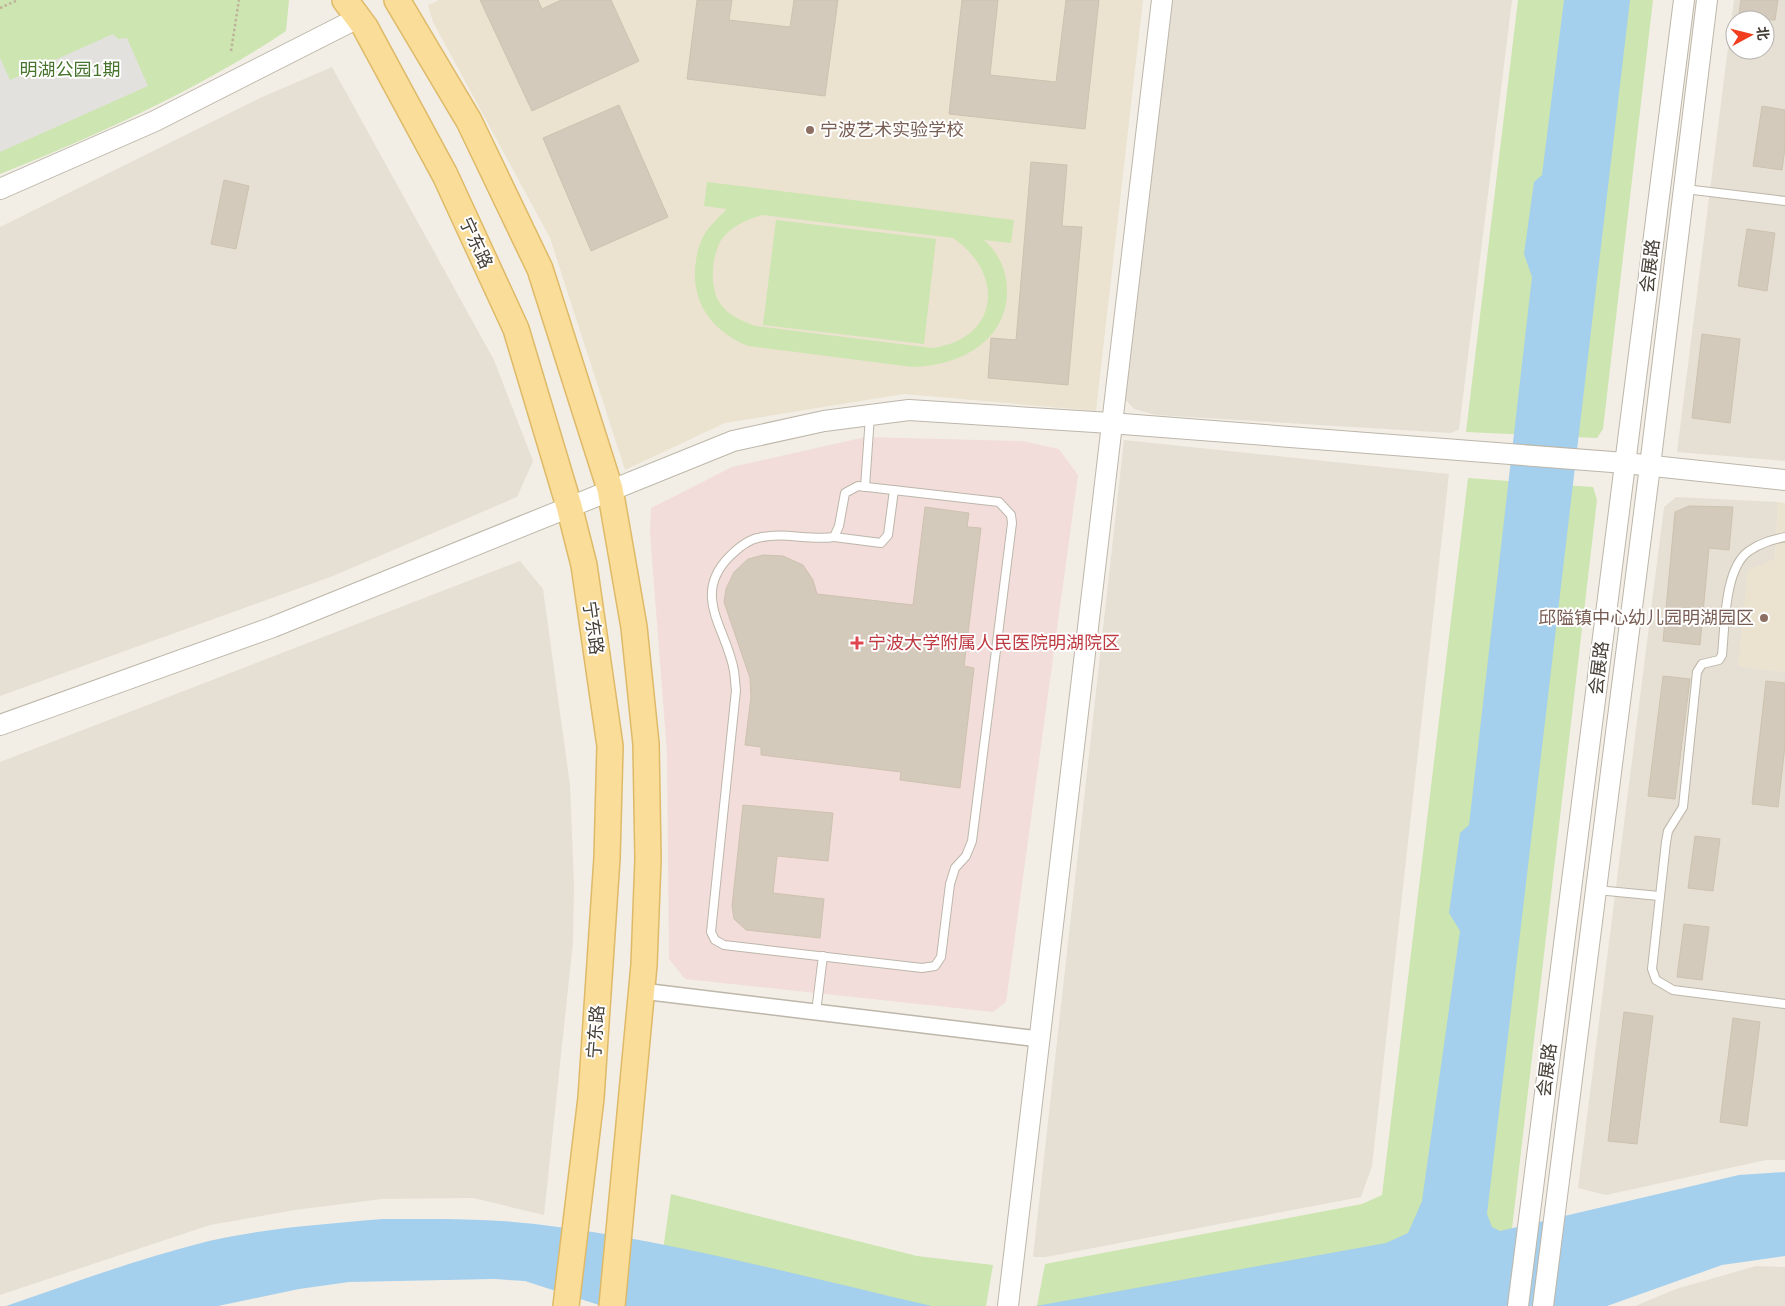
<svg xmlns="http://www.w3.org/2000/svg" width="1785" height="1306" viewBox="0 0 1785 1306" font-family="Mulish,'Noto Sans SC',sans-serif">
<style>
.residential{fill:#e6e0d4;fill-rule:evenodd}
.education{fill:#ebe3d0}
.medical{fill:#f2ddda}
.green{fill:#cde5b0;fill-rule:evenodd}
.parking{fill:#e3e1de}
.water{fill:#a4cfed}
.building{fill:#d3cabc;stroke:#cec2af}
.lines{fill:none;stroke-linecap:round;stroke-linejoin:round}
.service-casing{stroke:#bdb6a9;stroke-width:10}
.minor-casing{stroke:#bdb6a9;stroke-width:18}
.tertiary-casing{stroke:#bdb6a9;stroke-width:22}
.primary-casing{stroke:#deba68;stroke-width:28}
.path{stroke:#beb29b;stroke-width:2.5;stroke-dasharray:2.5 2.5;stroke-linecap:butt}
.service{stroke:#fff;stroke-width:8}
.minor{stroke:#fff;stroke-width:15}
.tertiary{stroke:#fff;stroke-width:20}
.primary{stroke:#fadd98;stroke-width:25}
.education-dot{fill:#8d6e63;stroke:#fff;stroke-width:2}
.health-dot{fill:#e0444e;stroke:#fff;stroke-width:2}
.labels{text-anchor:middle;stroke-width:4;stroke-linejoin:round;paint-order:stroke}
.park-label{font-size:18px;fill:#47742c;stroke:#fff}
.education-label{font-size:18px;fill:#785e54;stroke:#fff;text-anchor:start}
.street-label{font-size:18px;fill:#453f36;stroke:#fff}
.health-label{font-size:18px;fill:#be3a42;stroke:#fff;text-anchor:start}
</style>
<rect width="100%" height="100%" fill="#f2eee6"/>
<g class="residential">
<polygon points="1172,0 1512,0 1459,429 1451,433 1156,415 1134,409 1124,398"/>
<path d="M 1734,0 L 1785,0 L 1785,461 L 1677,452 ZM 1735,20 L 1765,20 L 1765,50 L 1735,50 Z"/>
<polygon points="332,67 494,360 533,461 517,497 333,576 0,696 0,227 260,98"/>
<polygon points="1124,440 1449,474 1372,1166 1361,1197 1046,1257 1033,1257"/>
<polygon points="1676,497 1778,502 1775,559 1738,666 1785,672 1785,1160 1766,1160 1606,1195 1578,1188 1664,507"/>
<polygon points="520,561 543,589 570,785 574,884 573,942 544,1215 473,1198 382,1199 295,1210 210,1225 0,1295 0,762"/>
<polygon points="1756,1266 1785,1267 1785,1306 1635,1306 1676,1289"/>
</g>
<g class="education">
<polygon points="439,0 1143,0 1096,411 904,394 725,423 625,470 550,238 433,22 428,5"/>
<polygon points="1778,502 1785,503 1785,672 1738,666 1748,570 1775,559"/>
</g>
<polygon class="medical" points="865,437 1022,441 1059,449 1078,475 1006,1002 993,1012 685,979 669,959 667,753 650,533 651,508 732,467"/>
<g class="green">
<path d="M 0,0 L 289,0 L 286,31 C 200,89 96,136 0,174 Z"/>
<polygon points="1518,0 1653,0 1603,429 1597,438 1466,432"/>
<path d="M 707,182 L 1014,220 L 1011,243 L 984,240 C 999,253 1007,271 1007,291 C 1007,342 958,366 913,367 L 748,346 C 714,332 693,306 695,269 C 696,257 698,246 704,235 C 710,225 719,217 727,209 L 704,206 ZM 762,215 L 953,238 C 1005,273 1000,339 932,348 L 755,326 C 743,321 730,316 722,306 C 709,290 711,260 720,242 C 729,227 746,220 762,215 Z"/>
<polygon points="776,220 936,239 924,344 763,325"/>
<polygon points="1468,478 1593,487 1597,500 1503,1306 1037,1306 1045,1264 1362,1204 1382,1195"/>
<polygon points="671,1194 917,1256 993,1265 986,1306 655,1306"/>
</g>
<polygon class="parking" points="113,34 118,39 127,38 148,86 0,152 0,58 10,80"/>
<g class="water">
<polygon points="1564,0 1630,0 1487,1214 1492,1227 1500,1231 1739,1175 1785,1172 1785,1256 1722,1265 1607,1306 1036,1306 1386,1243 1408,1233 1422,1201 1460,931 1449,913 1460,833 1469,825 1532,277 1524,254 1534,182 1542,175"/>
<path d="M 383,1219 C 434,1219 484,1218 535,1224 C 669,1240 801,1276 932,1306 L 602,1306 L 525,1281 L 494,1279 L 349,1282 L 299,1289 L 218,1306 L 6,1306 C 73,1283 140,1258 209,1241 C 266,1228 325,1224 383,1219 Z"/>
</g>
<g class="building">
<polygon points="480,0 538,0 542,9 561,0 611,0 639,61 532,111"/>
<polygon points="697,0 732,0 729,20 790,27 794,0 838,0 825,96 687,79"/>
<polygon points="962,0 998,0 990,75 1056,82 1066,0 1099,0 1085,129 949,114"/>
<polygon points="1741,0 1778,0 1775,20 1738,20"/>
<polygon points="619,105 668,217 591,251 543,138"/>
<polygon points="1762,106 1785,110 1785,148 1782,170 1753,166"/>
<polygon points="1031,162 1067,165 1062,226 1082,227 1068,385 988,378 991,338 1016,340"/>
<polygon points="224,180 249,186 236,249 211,244"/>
<polygon points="1747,229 1775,233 1767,291 1738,286"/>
<polygon points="1702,334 1740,339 1730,423 1692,418"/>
<polygon points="1689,506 1733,507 1729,550 1709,548 1700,645 1663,641 1675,512"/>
<polygon points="925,507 969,513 967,527 981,528 964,666 974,668 960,788 900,780 901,772 761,755 761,747 745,745 751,697 750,678 724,602 726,589 734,572 748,559 763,555 783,556 803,565 813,580 817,594 913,605"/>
<polygon points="1663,676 1690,679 1675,799 1648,796"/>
<polygon points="1766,681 1785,683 1785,746 1778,807 1752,804"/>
<polygon points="743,805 833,813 828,861 777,856 773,893 824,899 820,938 746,930 734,919 732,906"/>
<polygon points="1695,836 1720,839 1713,891 1688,888"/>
<polygon points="1684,924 1709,927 1702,980 1677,977"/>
<polygon points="1624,1012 1653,1016 1637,1144 1608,1141"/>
<polygon points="1733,1018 1760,1022 1747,1126 1720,1122"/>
</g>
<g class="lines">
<g class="service-casing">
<g id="service">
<polyline points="1685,189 1785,201"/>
<path d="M 858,486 L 999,502 L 1011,515 L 1012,523 L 972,841 L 966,856 L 955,868 L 950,884 L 941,957 L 935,966 L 922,968 L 724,945 L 715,940 L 711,932 L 736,690 C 735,684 735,677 734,671 C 727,629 691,596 729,557 C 737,549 747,540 758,538 C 783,531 809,541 834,537 L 839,526 L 845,493 Z"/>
<polyline points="865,487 870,416"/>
<polyline points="834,537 881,543 888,535 894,490"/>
<path d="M 1785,537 C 1772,540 1760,543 1749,551 C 1724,568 1725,627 1722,655 L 1719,660 L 1702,664 L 1697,672 L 1683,807 L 1668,831 L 1666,842 L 1652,969 L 1656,980 L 1673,990 L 1785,1004"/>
<polyline points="1597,890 1659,896"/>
<polyline points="816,1012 823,956"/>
</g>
</g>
<g class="minor-casing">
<polyline id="minor" points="642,991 1039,1039"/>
</g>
<g class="tertiary-casing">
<g id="tertiary">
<polyline points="0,189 155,121 358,18"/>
<polyline points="0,725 273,627 733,441 824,421 909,410 1110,423 1625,463 1785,480"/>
<polyline points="1008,1306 1162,0"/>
<polyline points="1518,1306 1684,0"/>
<polyline points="1543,1306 1650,466 1707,0"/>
</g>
</g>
<g class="primary-casing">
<g id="primary">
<polyline points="345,0 365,27 445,175 516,329 569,506 584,565 610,746 607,858 591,1098 566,1306"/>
<polyline points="397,0 469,121 540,269 610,489 634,627 646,744 648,859 644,965 612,1306"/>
</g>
</g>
<g class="path">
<polyline points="0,8 18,0"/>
<polyline points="231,51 239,0"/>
</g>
<use href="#service" class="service"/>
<use href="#minor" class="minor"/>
<use href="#tertiary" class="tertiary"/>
<use href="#primary" class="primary"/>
</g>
<g class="education-dot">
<circle cx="810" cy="130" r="5"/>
<circle cx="1764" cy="618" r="5"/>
</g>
<path class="health-dot" d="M854.5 635.5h5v5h5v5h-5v5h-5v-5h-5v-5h5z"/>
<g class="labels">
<g class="park-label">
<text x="70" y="76">明湖公园1期</text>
</g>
<g class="education-label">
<text x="820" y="136">宁波艺术实验学校</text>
<text x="1754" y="624" text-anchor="end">邱隘镇中心幼儿园明湖园区</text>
</g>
<g class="street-label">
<text transform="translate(476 243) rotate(65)" y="6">宁东路</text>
<text transform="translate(1650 266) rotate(-83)" y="6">会展路</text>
<text transform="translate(593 628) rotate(82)" y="6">宁东路</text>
<text transform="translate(1599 668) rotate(-83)" y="6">会展路</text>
<text transform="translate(596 1032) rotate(-86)" y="6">宁东路</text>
<text transform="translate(1547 1070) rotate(-83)" y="6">会展路</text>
</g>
<g class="health-label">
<text x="868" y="649">宁波大学附属人民医院明湖院区</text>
</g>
</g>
<g transform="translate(1750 35) rotate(83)"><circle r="24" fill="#ffffff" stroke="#b5b2af"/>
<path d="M0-4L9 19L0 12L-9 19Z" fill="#f03e1f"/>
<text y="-8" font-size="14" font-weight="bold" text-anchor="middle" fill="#453f36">北</text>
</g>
</svg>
